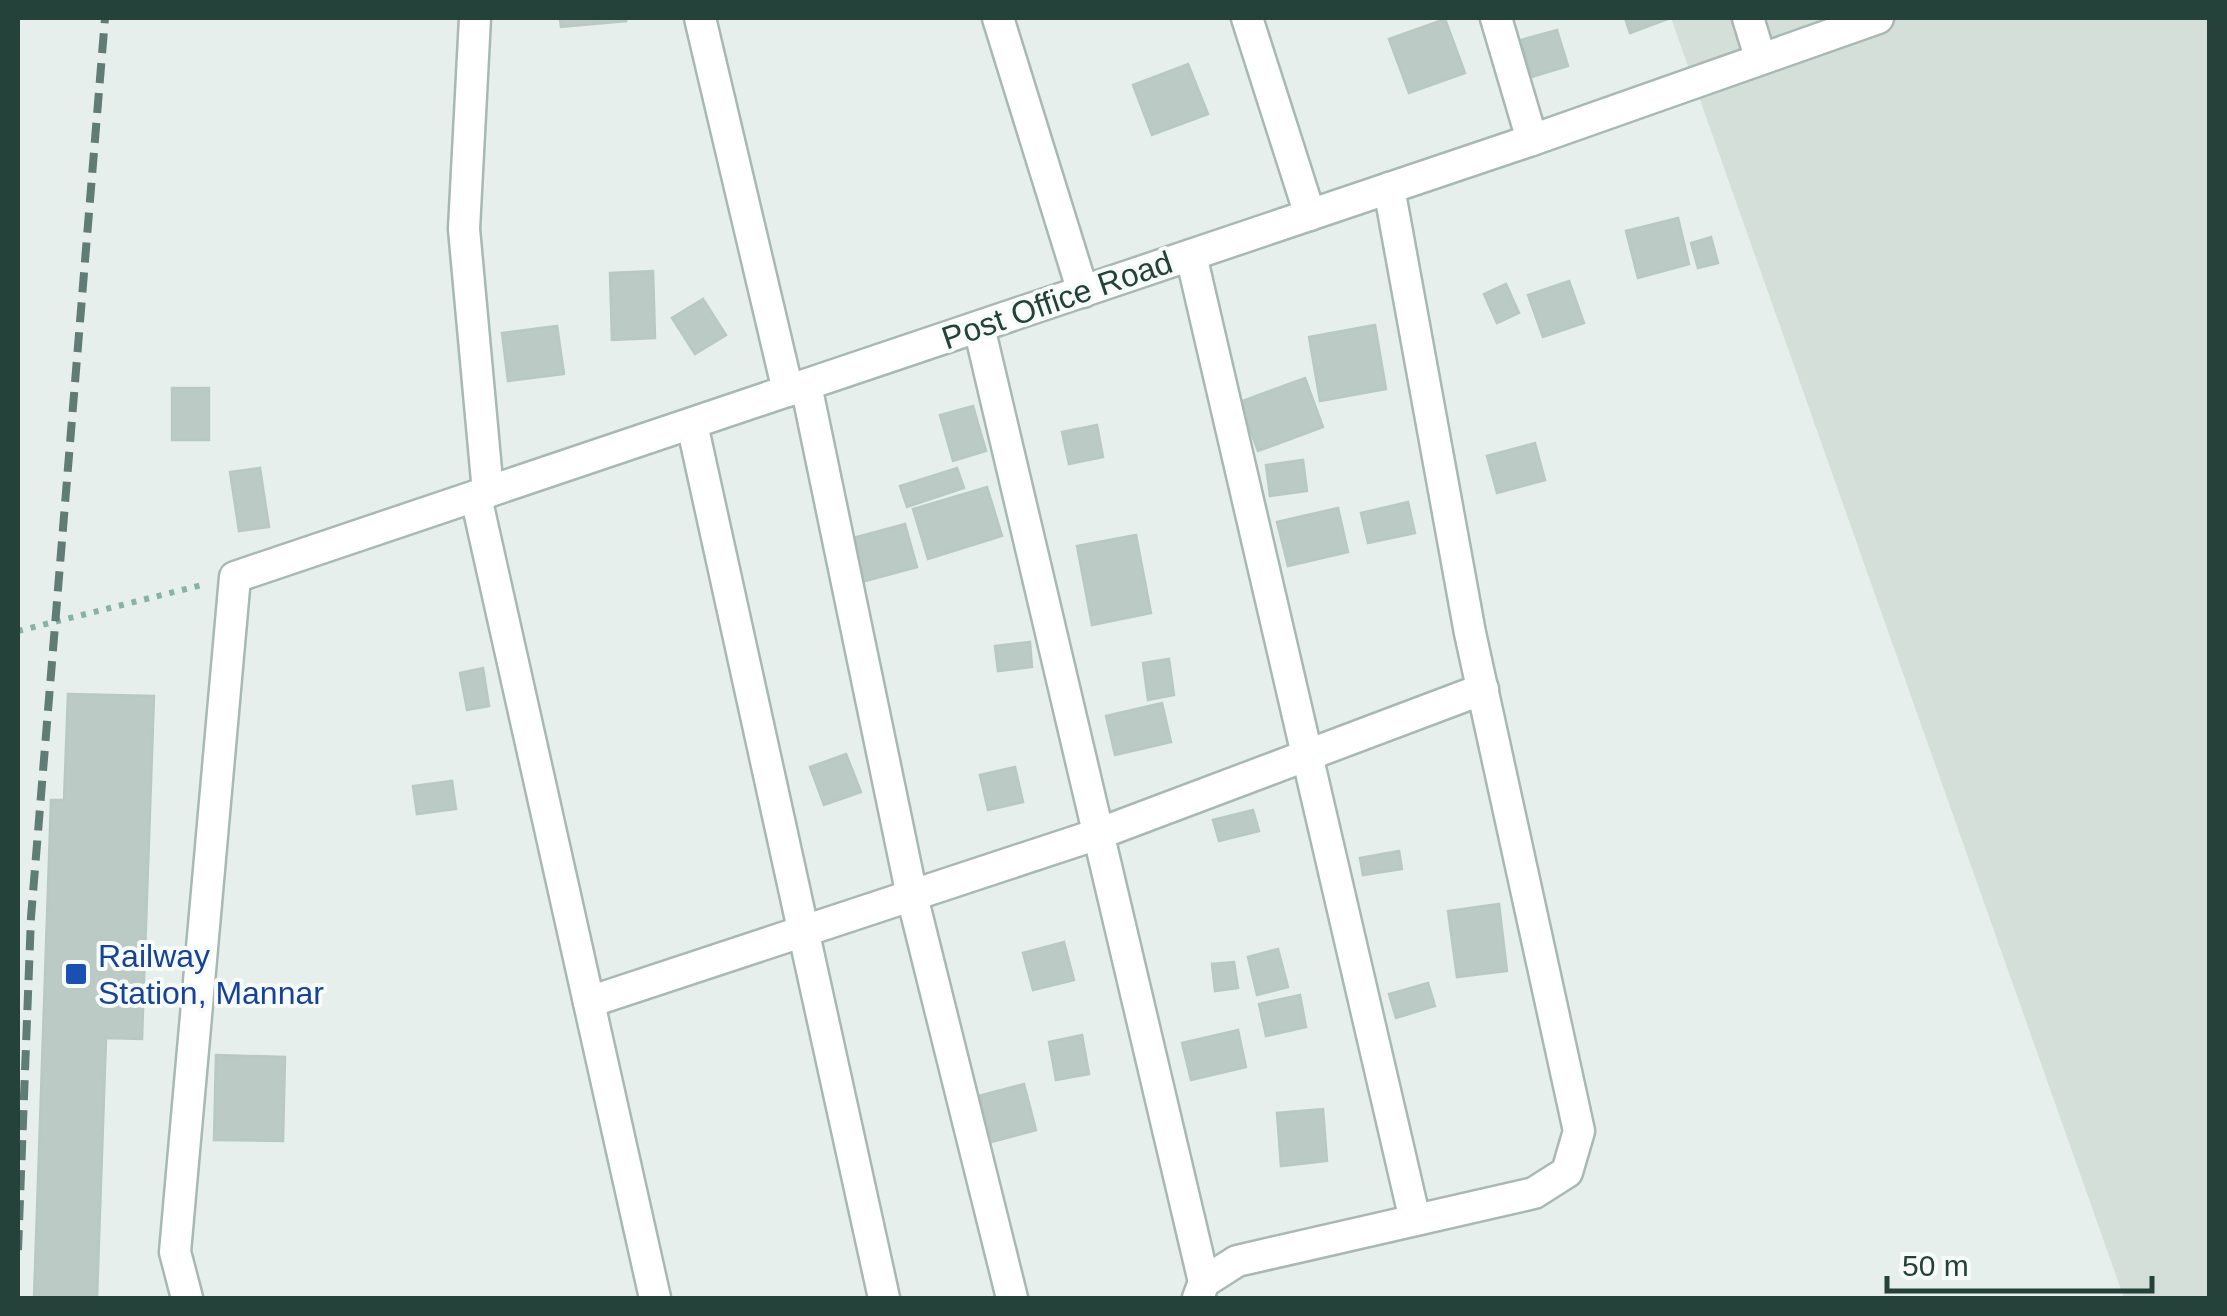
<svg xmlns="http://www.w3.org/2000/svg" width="2227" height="1316" viewBox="0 0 2227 1316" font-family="Helvetica,sans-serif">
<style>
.built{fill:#d4dfda}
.building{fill:#bbcac4;stroke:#b8c9c2;stroke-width:2.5}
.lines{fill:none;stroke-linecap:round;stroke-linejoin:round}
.minor-casing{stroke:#a8b8b2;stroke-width:35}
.path{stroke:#86b3a5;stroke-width:6;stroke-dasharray:5 8;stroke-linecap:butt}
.minor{stroke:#fff;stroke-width:30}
.rail{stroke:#5f7d75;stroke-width:8;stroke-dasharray:20 10;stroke-linecap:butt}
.transit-dot{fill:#1a4fb4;stroke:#f7fbf9;stroke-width:4}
.labels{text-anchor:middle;stroke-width:8;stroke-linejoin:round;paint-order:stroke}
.street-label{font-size:32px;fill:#24423a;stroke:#f7fbf9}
.transit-label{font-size:32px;fill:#164399;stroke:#f7fbf9;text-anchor:start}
</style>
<rect width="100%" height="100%" fill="#e6efeb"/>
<polygon class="built" points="1671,18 2209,18 2209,1298 2124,1298"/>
<g class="building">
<polygon points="560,18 626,18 626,21 561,27"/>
<polygon points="1625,18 1670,18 1630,33"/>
<polygon points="1445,19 1465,73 1409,93 1389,39"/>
<polygon points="1557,30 1568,66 1532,77 1521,40"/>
<polygon points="1188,64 1208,114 1152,135 1133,85"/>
<polygon points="1678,218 1689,264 1638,278 1626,231"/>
<polygon points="1711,237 1718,263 1698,268 1691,243"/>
<polygon points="653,271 655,338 612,340 610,273"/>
<polygon points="1569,281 1584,323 1543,337 1528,295"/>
<polygon points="1506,284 1519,313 1497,323 1484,294"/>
<polygon points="703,299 726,335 695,354 672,318"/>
<polygon points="1375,325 1386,389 1320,401 1309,337"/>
<polygon points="557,326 564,374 508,381 502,333"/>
<polygon points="1305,378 1323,427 1258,451 1240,402"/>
<rect x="172" y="388" width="37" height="52"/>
<polygon points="973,406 986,451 953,461 940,415"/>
<polygon points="1097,425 1103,457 1069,464 1062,432"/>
<polygon points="1535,443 1545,480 1497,493 1487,456"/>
<polygon points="1303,460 1307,491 1270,496 1266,465"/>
<polygon points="260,468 269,527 239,531 230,472"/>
<polygon points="957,468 964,488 907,507 900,486"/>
<polygon points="987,487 1002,536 928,559 913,509"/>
<polygon points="1408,502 1415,533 1368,543 1361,513"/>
<polygon points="1338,508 1348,552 1288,566 1277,522"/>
<polygon points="905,524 917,567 858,583 846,540"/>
<polygon points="1136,535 1151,613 1092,625 1077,546"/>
<polygon points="1030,642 1032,667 998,671 995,646"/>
<polygon points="1169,659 1174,695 1148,700 1143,663"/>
<polygon points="483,668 489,706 467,710 460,673"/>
<polygon points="68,694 154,696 142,1039 106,1038 97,1298 34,1298 51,800 64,800"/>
<polygon points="1162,703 1171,742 1115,755 1106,716"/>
<polygon points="846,754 861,792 824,805 810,767"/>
<polygon points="1015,767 1023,802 988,810 980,775"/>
<polygon points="452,781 456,809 417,814 413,786"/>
<polygon points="1253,810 1259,831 1219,841 1213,820"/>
<polygon points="1399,851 1402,869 1363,875 1360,858"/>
<polygon points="1499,904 1507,971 1457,977 1448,911"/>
<polygon points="1064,942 1074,980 1033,990 1023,953"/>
<polygon points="1278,949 1288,987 1257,995 1248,957"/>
<polygon points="1234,962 1238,988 1215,991 1212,964"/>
<polygon points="1428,983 1435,1006 1396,1018 1389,994"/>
<polygon points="1300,995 1306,1027 1266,1036 1259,1004"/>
<polygon points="1238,1030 1246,1067 1191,1080 1182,1043"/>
<polygon points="1082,1035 1089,1074 1056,1080 1049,1042"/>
<polygon points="216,1055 285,1057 283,1141 214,1140"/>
<polygon points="1024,1084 1036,1130 984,1144 971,1098"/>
<polygon points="1323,1109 1327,1161 1281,1166 1277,1113"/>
</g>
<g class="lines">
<g class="minor-casing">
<g id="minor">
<polyline points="475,18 464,229 488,492"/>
<polyline points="700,18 788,391"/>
<polyline points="998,18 1083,292"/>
<polyline points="1247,18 1310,215"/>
<polyline points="1496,18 1532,140"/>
<polyline points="1748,18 1760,57"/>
<polyline points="1191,255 1415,1220"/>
<polyline points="979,327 1204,1282"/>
<polyline points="806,385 912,896 1012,1298"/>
<polyline points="692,424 884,1298"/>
<polyline points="476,497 655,1298"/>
<polyline points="589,1002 1098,834 1483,689"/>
<polyline points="187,1298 175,1252 235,577 1532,140 1878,18"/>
<polyline points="1198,1298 1204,1282 1237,1261 1534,1193 1567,1172 1579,1131 1470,633 1389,188"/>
</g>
</g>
<polyline class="path" points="18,631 206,584"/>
<use href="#minor" class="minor"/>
<polyline class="rail" points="18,1250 31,917 105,18"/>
</g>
<rect class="transit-dot" x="64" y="962" width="24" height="24" rx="5"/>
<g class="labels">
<g class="street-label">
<text transform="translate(1057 300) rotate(-19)" y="11">Post Office Road</text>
</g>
<g class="transit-label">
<text x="98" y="967">Railway<tspan x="98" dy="37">Station, Mannar</tspan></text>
</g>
</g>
<rect width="2227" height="1316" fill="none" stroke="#24423a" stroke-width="40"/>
<path d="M1887 1276v15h265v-15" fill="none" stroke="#24423a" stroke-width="5"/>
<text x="1902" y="1276" font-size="30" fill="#24423a" stroke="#f7fbf9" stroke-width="8" paint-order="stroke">50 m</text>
</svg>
